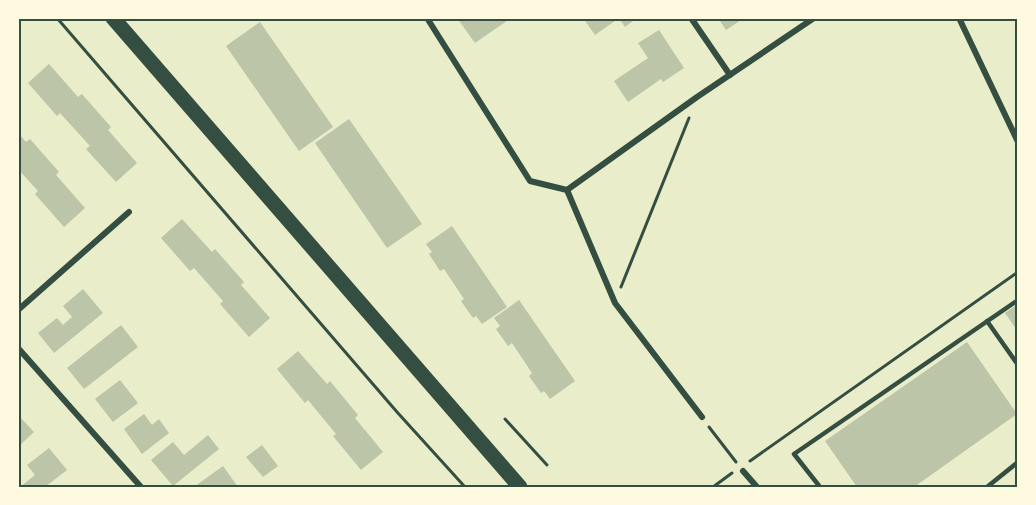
<svg xmlns="http://www.w3.org/2000/svg" width="1036" height="505" viewBox="0 0 1036 505" font-family="Lora,serif">
<style>
.building{fill:#bcc5a7}
.lines{fill:none;stroke-linecap:round;stroke-linejoin:round}
.path{stroke:#344e41;stroke-width:3}
.service{stroke:#344e41;stroke-width:4.5}
.minor{stroke:#344e41;stroke-width:6}
.primary{stroke:#344e41;stroke-width:15}
.neatline{fill:none;stroke:#344e41;stroke-width:2}
</style>
<rect width="100%" height="100%" fill="#e9edc9"/>
<g class="building">
<polygon points="457,18 511,18 475,43"/>
<polygon points="583,18 637,18 625,27 619,18 595,35"/>
<polygon points="718,18 744,18 726,30"/>
<polygon points="260,22 333,127 299,151 226,46"/>
<polygon points="659,30 684,68 663,82 661,79 628,102 614,81 648,58 638,43"/>
<polygon points="49,64 78,97 82,94 111,127 108,130 137,163 116,182 86,149 90,146 60,113 57,116 28,83"/>
<polygon points="349,119 422,224 387,248 315,143"/>
<polygon points="18,133 26,142 30,139 59,172 56,175 85,208 64,227 35,194 38,191 18,169"/>
<polygon points="182,219 212,252 215,249 244,282 241,285 270,318 249,337 220,304 223,301 194,268 190,271 161,238"/>
<polygon points="452,226 507,307 482,324 476,316 473,318 461,301 464,299 444,269 440,271 429,254 432,252 426,244"/>
<polygon points="83,289 103,313 54,353 38,333 57,318 63,325 72,317 63,306"/>
<polygon points="519,300 575,381 550,399 544,391 541,393 529,376 532,373 512,343 508,346 496,329 500,326 494,318"/>
<polygon points="1018,304 1018,332 1005,313"/>
<polygon points="121,325 138,347 84,389 67,368"/>
<polygon points="967,342 1017,414 914,487 857,487 825,441"/>
<polygon points="298,351 327,384 330,381 358,415 355,418 383,452 361,470 333,436 336,434 308,400 305,403 277,369"/>
<polygon points="120,380 138,403 113,422 95,399"/>
<polygon points="144,414 152,425 159,419 169,433 142,454 124,429"/>
<polygon points="18,415 34,432 18,447"/>
<polygon points="208,435 219,449 173,486 151,460 173,442 184,455"/>
<polygon points="262,445 278,466 263,477 246,457"/>
<polygon points="49,448 67,470 45,487 20,487 35,475 27,465"/>
<polygon points="223,466 238,487 194,487"/>
</g>
<g class="lines">
<g class="path">
<polyline points="57,18 397,412 465,487"/>
<polyline points="621,287 689,118"/>
<polyline points="505,419 547,465"/>
<polyline points="709,427 736,462"/>
<polyline points="750,461 1018,272"/>
<polyline points="713,487 732,473"/>
</g>
<g class="service">
<polyline points="987,321 1018,365"/>
<polyline points="820,487 794,454 1018,300"/>
<polyline points="987,487 1018,462"/>
</g>
<g class="minor">
<polyline points="427,18 530,181 567,190 615,303 702,417"/>
<polyline points="691,18 730,75"/>
<polyline points="959,18 1018,142"/>
<polyline points="567,190 697,97 814,18"/>
<polyline points="18,310 129,212"/>
<polyline points="18,348 141,487"/>
<polyline points="743,471 757,487"/>
</g>
<polyline class="primary" points="113,18 520,487"/>
</g>
<rect width="1036" height="505" fill="none" stroke="#fefae0" stroke-width="39"/>
<rect x="20" y="20" width="996" height="466" class="neatline"/>
</svg>
